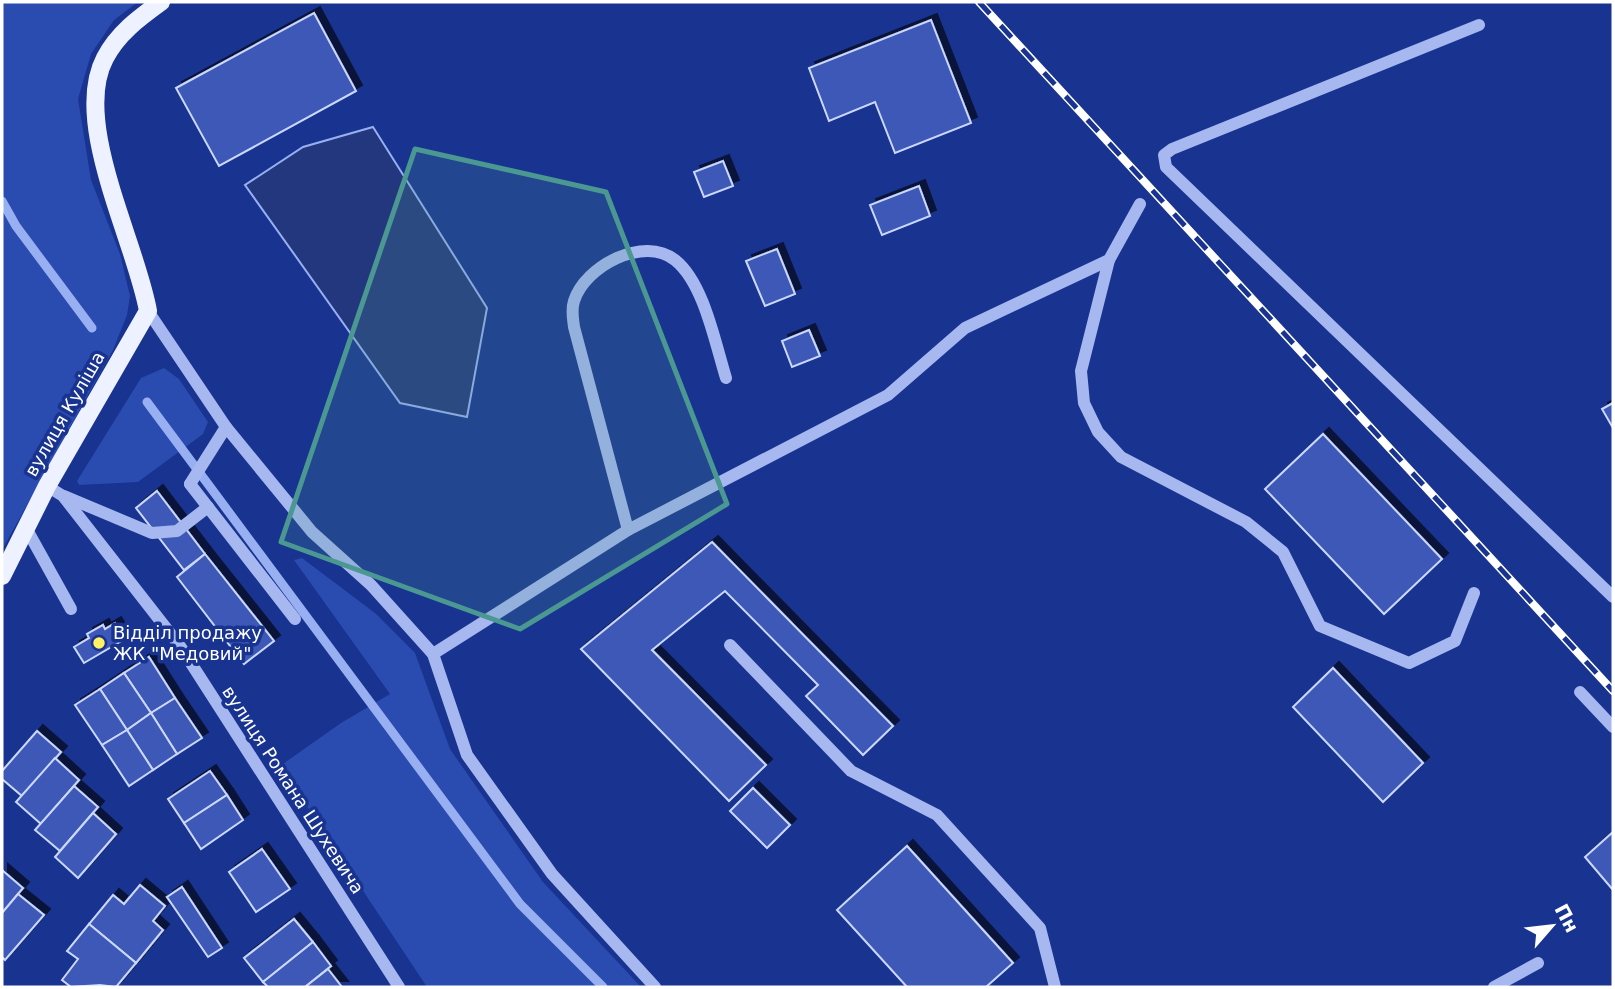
<svg xmlns="http://www.w3.org/2000/svg" width="1615" height="989" viewBox="0 0 1615 989" font-family="'DejaVu Sans',sans-serif">
<style>
.green{fill:#2a4baf}
.water{fill:#23377e;stroke:#98aff2;stroke-width:2}
.lines{fill:none;stroke-linecap:round;stroke-linejoin:round}
.stream{stroke:#98aff2;stroke-width:9}
.building{fill:#3c59b7;stroke:#ccd8fb;stroke-width:2;filter:url(#shadow)}
.minor{stroke:#a6b8ef;stroke-width:12}
.major{stroke:#eef1ff;stroke-width:18}
.rail-casing{stroke:#fff;stroke-width:8}
.rail{stroke:#183390;stroke-width:5;stroke-dasharray:16;stroke-linecap:butt}
.marked{fill:#4b9892;fill-opacity:0.2;stroke:#4b9892;stroke-width:5;stroke-linejoin:round}
.poi-dot{fill:#fff364;stroke:#183390;stroke-width:2.5}
.labels{text-anchor:middle;stroke-width:7;stroke-linejoin:round;paint-order:stroke}
.street-label{font-size:18px;fill:#fff;stroke:#183390}
.poi-label{font-size:18px;fill:#fff;stroke:#183390;text-anchor:start}
</style>
<defs>
<filter id="shadow"><feDropShadow dx="6" dy="-6" stdDeviation="0" flood-color="#0009"/></filter>
</defs>
<rect width="100%" height="100%" fill="#183390"/>
<g class="green">
<polygon points="2,2 138,2 114,20 91,54 78,99 91,180 120,254 130,296 127,315 113,350 2,550"/>
<polygon points="164,368 179,379 208,422 203,434 138,482 79,485 77,481 141,378"/>
<polygon points="302,558 375,613 415,653 450,749 543,882 641,987 427,987 280,766 341,723 390,694 294,560"/>
</g>
<polygon class="water" points="373,127 487,308 467,417 400,403 245,185 303,147"/>
<g class="lines">
<g class="stream">
<polyline points="2,201 16,226 92,328"/>
<polyline points="147,402 520,904 603,987"/>
</g>
</g>
<g class="building">
<polygon points="314,13 356,91 219,166 176,88"/>
<polygon points="931,20 971,123 895,153 875,102 829,121 809,68"/>
<polygon points="723,161 733,186 704,197 694,172"/>
<polygon points="919,186 930,216 882,235 870,205"/>
<polygon points="777,249 795,294 765,306 746,261"/>
<polygon points="809,330 820,356 792,367 782,341"/>
<polygon points="1613,403 1613,428 1602,409"/>
<polygon points="1323,434 1442,559 1384,614 1265,489"/>
<polygon points="157,491 205,554 184,570 136,508"/>
<polygon points="712,542 893,726 863,755 806,696 818,685 725,591 652,650 766,765 729,801 581,649"/>
<polygon points="205,554 274,641 244,664 177,577"/>
<polygon points="115,623 125,639 84,663 74,647 89,638 87,634 103,625 105,629"/>
<polygon points="149,657 175,698 151,713 124,673"/>
<polygon points="1333,668 1423,763 1383,802 1293,707"/>
<polygon points="124,673 151,713 127,730 100,689"/>
<polygon points="100,689 127,730 102,745 75,705"/>
<polygon points="175,698 202,738 177,754 151,713"/>
<polygon points="151,713 177,754 153,770 127,730"/>
<polygon points="127,730 153,770 129,786 102,745"/>
<polygon points="37,731 61,752 22,796 2,779 2,771"/>
<polygon points="55,758 79,780 41,824 16,802"/>
<polygon points="210,771 227,795 184,823 168,799"/>
<polygon points="74,786 98,807 60,851 35,830"/>
<polygon points="753,788 790,825 767,848 730,811"/>
<polygon points="227,795 243,820 201,849 184,823"/>
<polygon points="93,813 116,834 78,878 55,857"/>
<polygon points="1613,832 1613,890 1585,857"/>
<polygon points="907,846 1013,963 986,987 907,987 837,910"/>
<polygon points="262,849 290,889 256,912 229,872"/>
<polygon points="2,870 23,888 2,913"/>
<polygon points="140,885 165,906 153,921 163,930 136,963 89,924 113,895 124,904"/>
<polygon points="182,887 222,948 208,957 167,897"/>
<polygon points="18,894 44,915 5,960 2,957 2,913"/>
<polygon points="294,919 313,942 263,982 244,958"/>
<polygon points="89,924 136,963 116,987 100,985 71,987 62,980 78,959 67,951"/>
<polygon points="313,942 331,966 305,987 268,987 263,982"/>
<polygon points="328,969 342,987 305,987"/>
</g>
<g class="lines">
<g class="minor">
<polyline points="1479,25 1172,149 1164,155 1166,167 1613,597"/>
<polyline points="1109,260 1081,371 1084,403 1098,432 1121,457 1246,522 1283,552 1320,626 1409,663 1455,641 1474,593"/>
<polyline points="148,311 226,427 312,532 371,585 433,654 467,755 552,874 655,987"/>
<polyline points="190,484 295,619"/>
<polyline points="190,484 226,427"/>
<polyline points="47,486 63,496 180,646 399,987"/>
<polyline points="64,496 152,533 177,531 208,507"/>
<polyline points="26,528 71,609"/>
<path d="M 628,530 L 574,327 C 573,318 571,310 574,301 C 585,266 644,235 675,260 C 704,283 715,343 726,378"/>
<polyline points="730,645 851,771 937,815 1040,928 1055,987"/>
<polyline points="433,654 628,530 888,395 965,328 1109,260 1140,204"/>
<polyline points="1580,692 1613,727"/>
<polyline points="1494,987 1538,963"/>
</g>
<path class="major" d="M 2,576 L 47,486 L 148,311 C 136,242 71,122 105,58 C 118,33 139,18 161,2"/>
<g class="rail-casing">
<polyline id="rail" points="979,2 1613,691"/>
</g>
<use href="#rail" class="rail"/>
</g>
<path class="marked" d="M 415,149 L 606,192 L 727,504 L 520,629 L 281,542 Z"/>
<circle class="poi-dot" cx="99" cy="643" r="7"/>
<g class="labels">
<g class="street-label">
<text transform="translate(65 414) rotate(-60)" y="6">вулиця Куліша</text>
<text transform="translate(293 790) rotate(57)" y="6">вулиця Романа Шухевича</text>
</g>
<g class="poi-label">
<text x="113" y="639">Відділ продажу<tspan x="113" dy="21">ЖК "Медовий"</tspan></text>
</g>
</g>
<rect width="1615" height="989" fill="none" stroke="#ffffff" stroke-width="7"/>
<g transform="translate(1552 926) rotate(62)" stroke="#183390" stroke-width="5" paint-order="stroke">
<path d="M0-5L12 26L0 18L-12 26Z" fill="#ffffff"/>
<text y="-10" font-size="19" font-weight="bold" text-anchor="middle" fill="#ffffff">Пн</text>
</g>
</svg>
